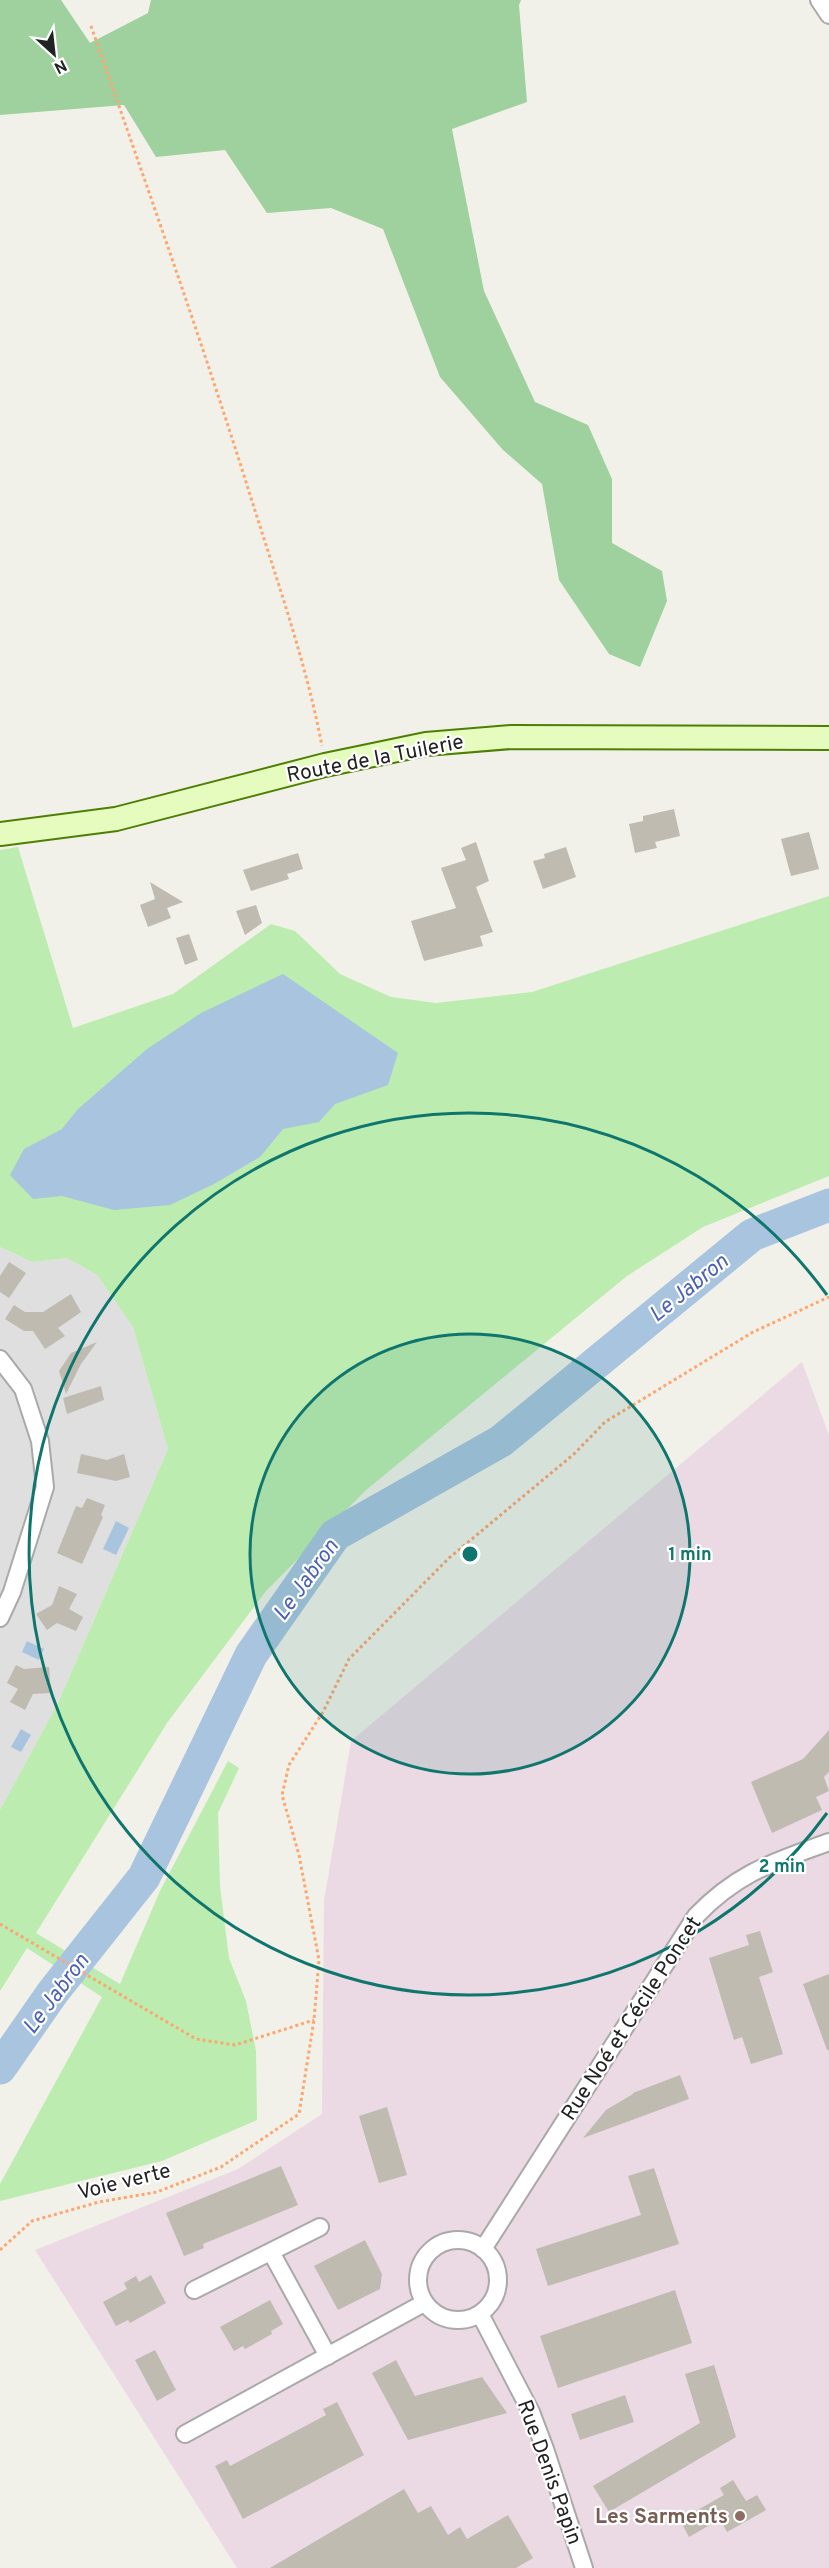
<svg xmlns="http://www.w3.org/2000/svg" width="829" height="2568" viewBox="0 0 829 2568" font-family="Overpass,sans-serif">
<style>
.residential{fill:#e0dfdf}
.industrial{fill:#ebdae3}
.grass{fill:#bcecaf}
.forest{fill:#9ed19d}
.water{fill:#a9c4df}
.lines{fill:none;stroke-linecap:round;stroke-linejoin:round}
.river{stroke:#a9c4df;stroke-width:33}
.building{fill:#bfbbb1}
.minor-casing{stroke:#a9a9a9;stroke-width:20}
.secondary-casing{stroke:#4e7e04;stroke-width:26}
.path{stroke:#fca670;stroke-width:3;stroke-dasharray:3 3;stroke-linecap:butt}
.minor{stroke:#fff;stroke-width:16}
.secondary{stroke:#e6fbbe;stroke-width:22}
.ring{fill:none;stroke:#0f766e;stroke-width:3}
.education-dot{fill:#8d6e63;stroke:#fff;stroke-width:2}
.labels{text-anchor:middle;stroke-width:4.5;stroke-linejoin:round;paint-order:stroke}
.street-label{font-size:21px;fill:#222;stroke:#fff}
.education-label{font-size:21px;font-weight:bold;fill:#785e54;stroke:#fff;text-anchor:end}
.water-label{font-size:22px;font-style:italic;fill:#4b62b4;stroke:#fff}
.centre{fill:#0f766e;stroke:#fff;stroke-width:3}
.ring-label{font-size:18px;text-anchor:middle;font-weight:bold;fill:#0f766e;stroke:#fff;stroke-width:4.5;stroke-linejoin:round;paint-order:stroke}
</style>
<rect width="100%" height="100%" fill="#f2f1e9"/>
<polygon class="residential" points="0,1247 32,1262 67,1258 97,1275 133,1327 168,1449 58,1703 0,1810"/>
<polygon class="industrial" points="802,1362 829,1435 829,2568 237,2568 35,2250 238,2169 322,2114 324,1901 351,1741"/>
<polygon class="grass" points="18,847 73,1028 173,994 271,924 295,931 340,974 391,997 436,1003 532,992 829,896 829,1176 703,1227 627,1276 366,1490 266,1591 167,1723 36,1933 120,1984 160,1891 228,1761 239,1768 218,1813 220,1886 229,1958 246,2001 256,2051 257,2120 162,2161 0,2201 0,2184 102,1997 27,1948 0,1991 0,1810 58,1703 168,1449 133,1327 97,1275 67,1258 32,1262 0,1247 0,850"/>
<polygon class="forest" points="0,0 61,0 90,43 148,13 151,0 521,0 519,5 527,102 452,129 484,291 535,402 588,425 612,479 612,543 662,571 667,601 640,667 609,654 559,580 542,484 503,450 440,377 383,229 331,208 267,213 225,150 156,157 124,105 0,115"/>
<g class="water">
<polygon points="283,974 398,1053 388,1085 335,1104 319,1122 283,1129 260,1157 214,1184 170,1205 114,1210 62,1196 33,1199 10,1175 24,1149 62,1129 77,1110 147,1049 201,1013"/>
<polygon points="116,1521 129,1528 116,1555 103,1549"/>
<polygon points="27,1641 44,1649 39,1660 22,1652"/>
<polygon points="21,1729 31,1735 21,1752 11,1747"/>
</g>
<g class="lines">
<polyline class="river" points="0,2068 53,1992 144,1877 251,1655 335,1535 501,1441 752,1235 829,1205"/>
</g>
<g class="building">
<polygon points="674,809 680,836 655,842 657,848 635,853 629,824 643,821 643,816"/>
<polygon points="809,832 819,869 791,876 781,839"/>
<polygon points="476,842 489,881 476,887 493,932 480,936 483,946 424,961 411,921 456,908 441,868 466,860 461,848"/>
<polygon points="566,847 576,877 543,889 533,861 545,858 544,854"/>
<polygon points="298,853 303,869 287,874 289,879 251,891 243,870"/>
<polygon points="150,882 183,902 167,908 171,918 148,927 140,905 155,899"/>
<polygon points="256,905 262,923 245,935 236,911"/>
<polygon points="189,934 198,960 185,965 176,938"/>
<polygon points="9,1262 26,1273 9,1298 0,1292 0,1276"/>
<polygon points="71,1294 81,1312 58,1328 65,1336 45,1349 33,1331 24,1331 5,1319 14,1305 25,1312 43,1312"/>
<polygon points="97,1342 81,1364 66,1394 59,1371 71,1353"/>
<polygon points="101,1386 104,1400 67,1414 63,1398"/>
<polygon points="81,1454 107,1460 124,1454 130,1477 116,1481 77,1473"/>
<polygon points="87,1498 105,1505 101,1515 103,1517 82,1564 57,1553 76,1506 82,1508"/>
<polygon points="59,1586 77,1594 69,1609 83,1617 76,1631 57,1623 47,1630 36,1614 52,1605"/>
<polygon points="16,1665 24,1669 49,1667 51,1693 33,1694 25,1710 10,1702 18,1689 7,1683"/>
<polygon points="829,1730 829,1772 824,1777 829,1791 816,1797 822,1810 772,1833 751,1782 803,1759"/>
<polygon points="760,1931 773,1972 759,1977 783,2054 751,2064 742,2037 734,2040 709,1958 749,1945 746,1935"/>
<polygon points="829,1974 829,2050 827,2050 803,1984"/>
<polygon points="680,2075 689,2099 583,2138 606,2110 633,2094 633,2093"/>
<polygon points="387,2107 407,2175 379,2183 359,2116"/>
<polygon points="281,2166 298,2205 203,2244 204,2248 184,2256 166,2213"/>
<polygon points="654,2168 679,2244 548,2286 536,2249 641,2215 628,2176"/>
<polygon points="365,2240 382,2274 380,2289 338,2310 314,2266"/>
<polygon points="151,2275 166,2303 130,2323 128,2320 116,2326 103,2302 127,2289 124,2283 136,2276 139,2282"/>
<polygon points="675,2290 692,2343 558,2388 540,2336"/>
<polygon points="270,2300 283,2324 271,2331 272,2334 245,2349 243,2346 234,2351 220,2327"/>
<polygon points="155,2350 176,2390 157,2401 135,2360"/>
<polygon points="396,2360 415,2396 482,2377 507,2413 408,2440 372,2373"/>
<polygon points="714,2365 736,2437 609,2512 593,2486 700,2423 685,2374"/>
<polygon points="625,2395 634,2422 580,2440 571,2414"/>
<polygon points="337,2402 364,2455 243,2519 215,2466 227,2460 230,2466 326,2415 323,2409"/>
<polygon points="733,2480 746,2501 757,2495 766,2510 727,2532 720,2519 689,2537 680,2520 724,2495 720,2488"/>
<polygon points="404,2489 418,2513 431,2506 448,2535 460,2527 467,2539 508,2515 533,2558 516,2568 270,2568"/>
</g>
<g class="lines">
<g class="minor-casing">
<g id="minor">
<polyline points="819,0 829,15"/>
<polyline points="0,1359 23,1389 40,1441 45,1487 12,1592 0,1618"/>
<circle cx="458" cy="2280" r="40"/>
<path d="M 483,2249 L 696,1916 C 738,1872 774,1862 829,1842"/>
<polyline points="271,2252 328,2356"/>
<polyline points="194,2290 320,2227"/>
<polyline points="480,2314 531,2412 545,2449 584,2568"/>
<polyline points="185,2434 424,2303"/>
</g>
</g>
<g class="secondary-casing">
<polyline id="secondary" points="0,834 116,819 325,765 426,744 511,737 829,738"/>
</g>
<g class="path">
<path d="M 91,26 C 146,184 202,341 252,501 C 277,581 306,662 322,746"/>
<polyline points="0,1924 196,2039 235,2045 314,2020"/>
<polyline points="0,2250 32,2221 99,2202 157,2192 221,2167 299,2114 314,2020 319,1960 299,1855 282,1795 289,1765 323,1712 349,1659 449,1558 574,1454 605,1422 753,1332 829,1297"/>
</g>
<use href="#minor" class="minor"/>
<use href="#secondary" class="secondary"/>
</g>
<circle cx="470" cy="1554" r="220" fill="#0f766e" fill-opacity=".12"/>
<g class="ring">
<circle cx="470" cy="1554" r="220"/>
<path d="M827 1813A441 441 0 1 1 827 1295"/>
</g>
<circle class="education-dot" cx="740" cy="2516" r="6"/>
<g class="labels">
<g class="street-label">
<text transform="translate(375 758) rotate(-11)" y="7">Route de la Tuilerie</text>
<text transform="translate(631 2018) rotate(-57)" y="7">Rue Noé et Cécile Poncet</text>
<text transform="translate(124 2181) rotate(-14)" y="7">Voie verte</text>
<text transform="translate(550 2472) rotate(70)" y="7">Rue Denis Papin</text>
</g>
<g class="education-label">
<text x="728" y="2523">Les Sarments</text>
</g>
<g class="water-label">
<text transform="translate(688 1287) rotate(-39)" y="8">Le Jabron</text>
<text transform="translate(305 1579) rotate(-54)" y="8">Le Jabron</text>
<text transform="translate(55 1993) rotate(-53)" y="8">Le Jabron</text>
</g>
</g>
<circle cx="470" cy="1554" r="9" class="centre"/>
<g class="ring-label">
<text x="690" y="1560">1 min</text>
<text x="782" y="1872">2 min</text>
</g>
<g transform="translate(54 54) rotate(153)" stroke="#ffffff" stroke-width="4.5" paint-order="stroke">
<path d="M0-4.5L10 22L0 15L-10 22Z" fill="#222222"/>
<text y="-9" font-size="16" font-weight="bold" text-anchor="middle" fill="#222222">N</text>
</g>
</svg>
